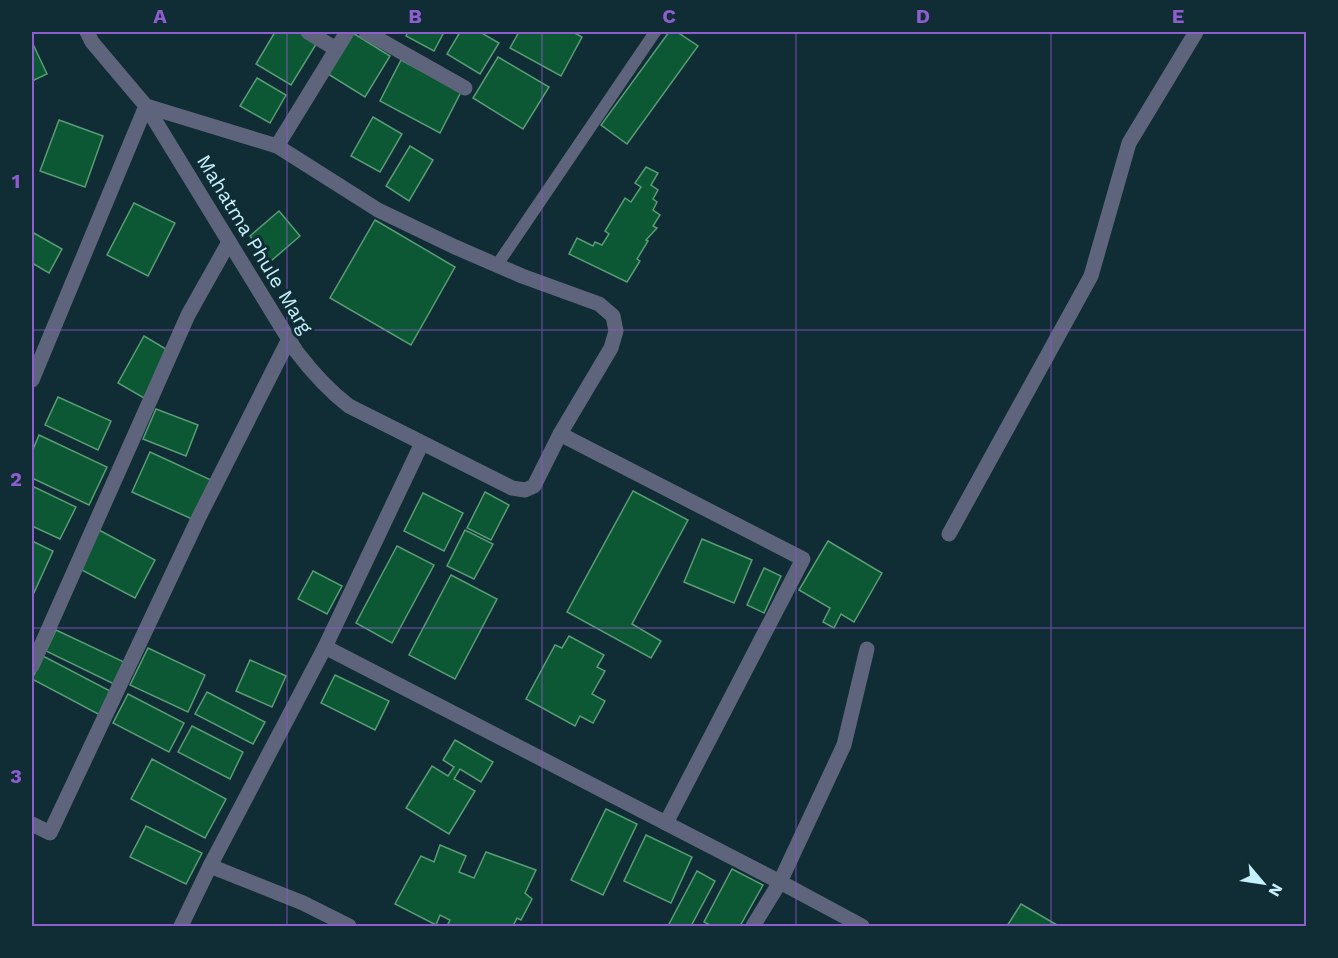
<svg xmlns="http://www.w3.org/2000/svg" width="1338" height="958" viewBox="0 0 1338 958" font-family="'Work Sans',sans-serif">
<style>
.building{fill:#0c5834;stroke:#599c75;stroke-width:1.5}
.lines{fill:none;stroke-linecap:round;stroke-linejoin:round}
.service{stroke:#5f647d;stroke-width:12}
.minor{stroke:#5f647d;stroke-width:15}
.grid{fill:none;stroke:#8e5dce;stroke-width:1.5;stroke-opacity:0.55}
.labels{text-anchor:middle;stroke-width:6;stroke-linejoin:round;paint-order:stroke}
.street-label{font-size:20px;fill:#c6f0fc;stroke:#102c34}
.neatline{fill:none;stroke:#8e5dce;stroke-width:2}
.grid-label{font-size:20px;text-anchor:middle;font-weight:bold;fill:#8e5dce}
</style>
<rect width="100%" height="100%" fill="#102c34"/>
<g class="building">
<polygon points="275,32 301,32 318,41 291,85 256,64"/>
<polygon points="408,32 444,32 434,51 406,36"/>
<polygon points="460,32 480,32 499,43 480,74 447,54"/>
<polygon points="519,32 573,32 582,37 561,76 510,48"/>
<polygon points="669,32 677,32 698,46 627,144 601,125"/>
<polygon points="353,33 390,56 365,97 328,74"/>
<polygon points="32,42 47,74 32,81"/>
<polygon points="498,57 549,87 523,129 473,98"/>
<polygon points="401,60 461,92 440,133 380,101"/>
<polygon points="257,78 286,95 270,123 240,106"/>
<polygon points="373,117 402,134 380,172 351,156"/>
<polygon points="59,120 103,136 85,187 40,171"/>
<polygon points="410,146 433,160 409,201 386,186"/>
<polygon points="646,167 658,173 651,185 658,190 653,199 657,202 653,210 660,215 653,226 657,228 646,240 648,241 637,259 640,261 627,282 569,254 577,238 593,246 595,242 602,245 609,234 605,231 625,198 631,202 641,187 635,183"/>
<polygon points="134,203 175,223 148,276 107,255"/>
<polygon points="279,211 300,236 271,261 250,236"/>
<polygon points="375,220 455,267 411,345 330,298"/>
<polygon points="32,232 62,249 49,273 32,263"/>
<polygon points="144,336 171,352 144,398 118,383"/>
<polygon points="58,397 111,421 98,450 45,425"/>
<polygon points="156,409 198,425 186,456 143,439"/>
<polygon points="39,435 107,467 89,505 32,478 32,452"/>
<polygon points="150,452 211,480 192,519 132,492"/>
<polygon points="32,486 76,507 60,539 32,526"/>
<polygon points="633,491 688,520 632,624 661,641 651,658 567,612"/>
<polygon points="485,492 509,505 491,540 467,528"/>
<polygon points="423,493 463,513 444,551 404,531"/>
<polygon points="99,530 155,560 135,598 78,568"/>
<polygon points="465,530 493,544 474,579 447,566"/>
<polygon points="702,539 752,560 734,603 684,582"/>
<polygon points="32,541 53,551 32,597"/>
<polygon points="828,541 882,573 854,622 841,614 834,628 823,622 830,608 799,590"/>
<polygon points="397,546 434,565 392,643 356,623"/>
<polygon points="764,568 781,576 764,613 747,605"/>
<polygon points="313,571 342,586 327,614 298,599"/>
<polygon points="451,575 497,599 455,679 409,655"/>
<polygon points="56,630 124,662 114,684 46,651"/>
<polygon points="569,636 604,655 597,667 605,671 592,694 605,701 593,723 580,716 575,726 526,699 555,645 562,648"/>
<polygon points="148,648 205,675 188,712 130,685"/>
<polygon points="43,656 112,692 100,715 32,679"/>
<polygon points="250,660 286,676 272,707 236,691"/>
<polygon points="335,675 389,701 375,730 321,703"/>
<polygon points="207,692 265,722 253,744 195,714"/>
<polygon points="128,694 184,723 169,752 113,723"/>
<polygon points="192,726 243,752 230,779 178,752"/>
<polygon points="455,740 493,762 481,782 460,769 454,779 475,791 449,834 406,808 432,766 448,776 454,767 443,760"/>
<polygon points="152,759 226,799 205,838 131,799"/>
<polygon points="606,809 637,824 603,895 571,880"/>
<polygon points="146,826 202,853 186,884 130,857"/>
<polygon points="646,835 692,857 671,903 624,881"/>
<polygon points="440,845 466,856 459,872 474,878 486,852 536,870 525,893 532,899 521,920 517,918 513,926 447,926 450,920 440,915 436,925 395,904 421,856 434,862"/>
<polygon points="732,869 763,885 740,926 712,926 704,922"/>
<polygon points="697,871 715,881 691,926 668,926"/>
<polygon points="1021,904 1057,925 1056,926 1007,926"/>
</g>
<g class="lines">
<polyline class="service" points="497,265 655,32"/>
<g class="minor">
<polyline points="308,32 336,49"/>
<polyline points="366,32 465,88"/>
<polyline points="277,146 347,32"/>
<path d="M 32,380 L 146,106 L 277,146 L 378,210 L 455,247 L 522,276 L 599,304 L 613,316 L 616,331 L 611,348 L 560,434 L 534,486 L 525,490 L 512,488 L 349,406 C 328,390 312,372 296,351 L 146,106 L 92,42 L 87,32"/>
<polyline points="560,434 803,559 666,823"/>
<polyline points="949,534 1091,276 1129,143 1196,32"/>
<polyline points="325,647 780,882 862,926"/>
<polyline points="32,666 188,315 229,242"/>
<polyline points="32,824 50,833 199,517 289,339"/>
<polyline points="210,866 303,903 349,926"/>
<polyline points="181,926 210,866 325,647 422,443"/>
<polyline points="753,926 780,882 844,745 867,649"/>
</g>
</g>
<path class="grid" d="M 287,32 L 287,926M 542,32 L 542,926M 796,32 L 796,926M 1051,32 L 1051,926M 32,330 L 1306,330M 32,628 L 1306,628"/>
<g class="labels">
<g class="street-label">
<text transform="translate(255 244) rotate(59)" y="7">Mahatma Phule Marg</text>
</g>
</g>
<rect width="1338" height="958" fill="none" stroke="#102c34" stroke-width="66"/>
<g transform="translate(1263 883) rotate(119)" stroke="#102c34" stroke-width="4.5" paint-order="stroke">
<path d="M0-4.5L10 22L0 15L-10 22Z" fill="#c6f0fc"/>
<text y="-9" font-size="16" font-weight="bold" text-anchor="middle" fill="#c6f0fc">N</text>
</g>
<rect x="33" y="33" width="1272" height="892" class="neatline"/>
<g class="grid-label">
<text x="160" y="23">A</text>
<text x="415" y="23">B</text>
<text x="669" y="23">C</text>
<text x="923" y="23">D</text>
<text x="1178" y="23">E</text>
<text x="16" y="188">1</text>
<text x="16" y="486">2</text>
<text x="16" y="783">3</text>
</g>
</svg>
